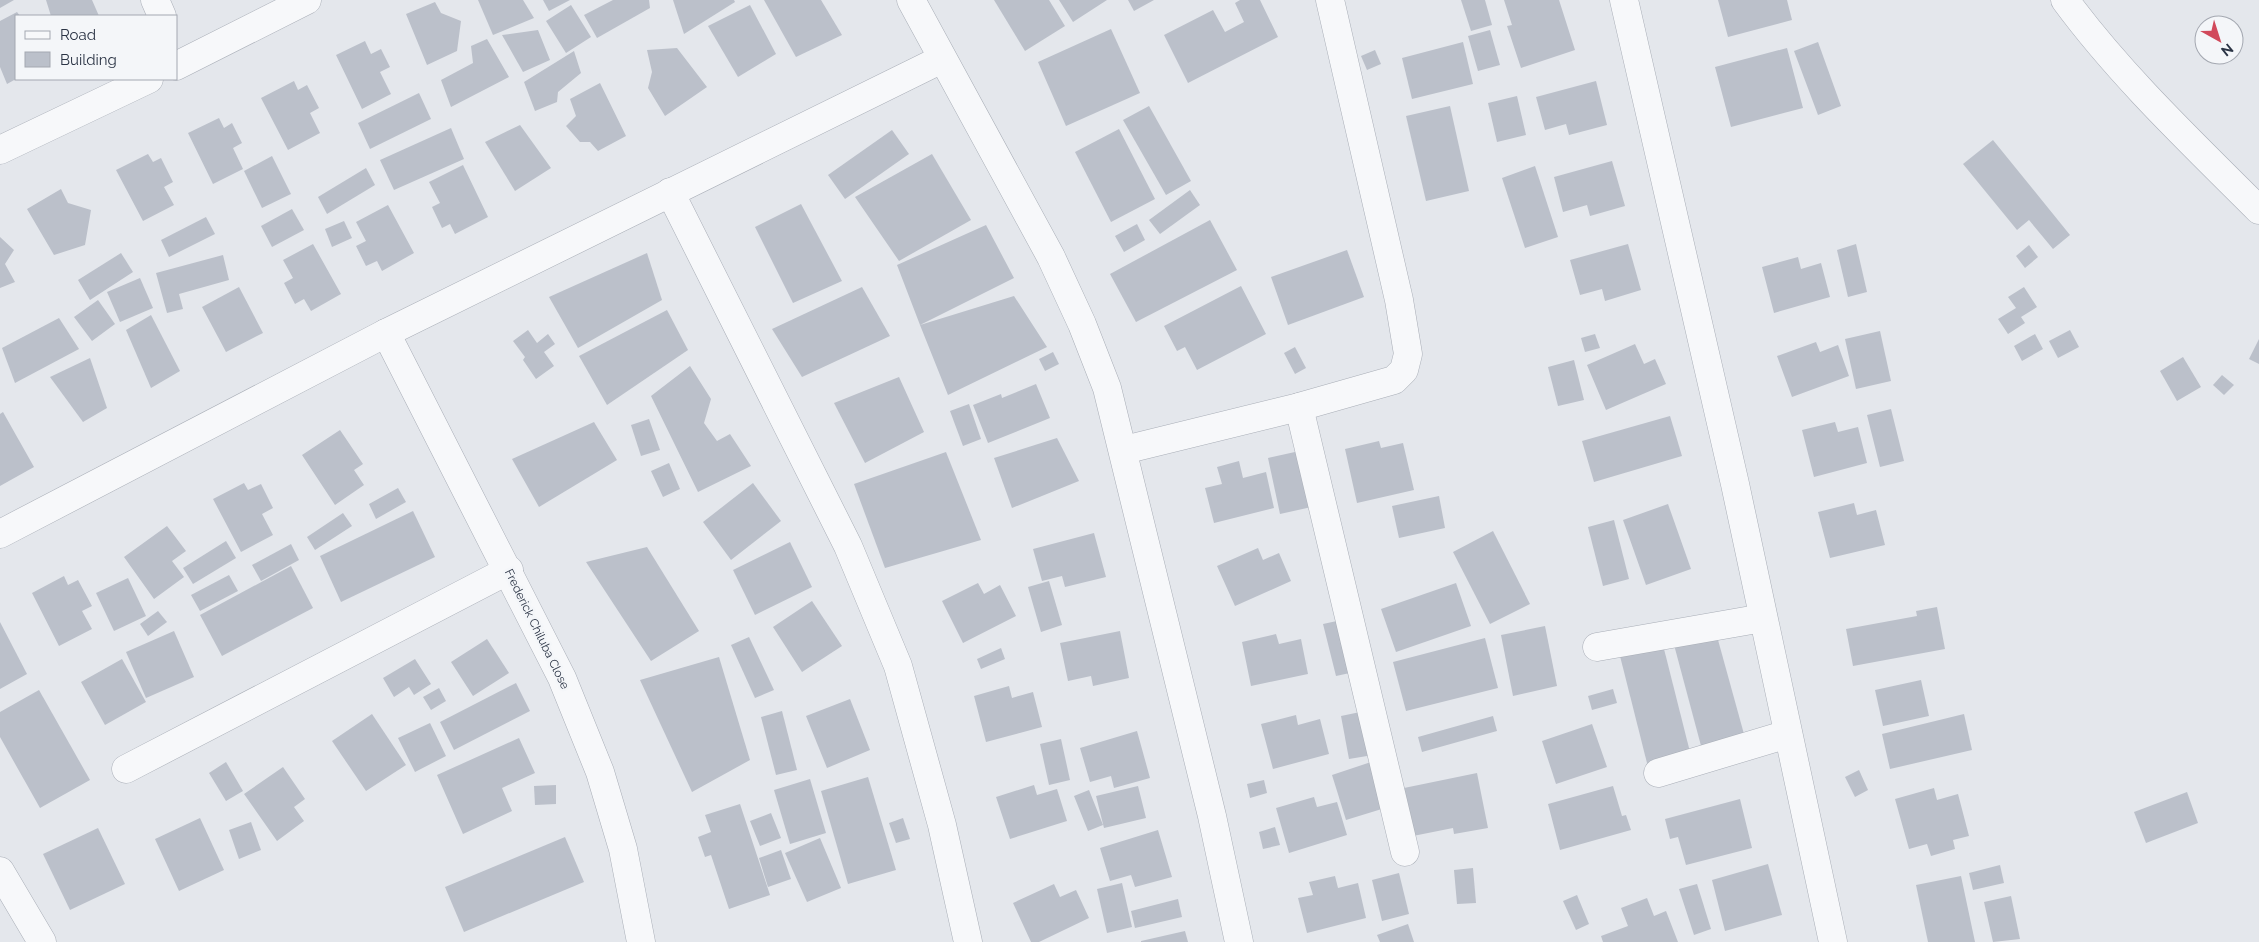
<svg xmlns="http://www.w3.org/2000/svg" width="2259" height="942" viewBox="0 0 2259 942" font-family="Raleway,sans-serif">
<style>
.building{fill:#bbc0ca}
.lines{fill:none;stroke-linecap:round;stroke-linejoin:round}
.minor-casing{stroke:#a9aeb7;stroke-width:29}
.minor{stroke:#f7f8fa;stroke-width:28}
.labels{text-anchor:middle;stroke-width:5;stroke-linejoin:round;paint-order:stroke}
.street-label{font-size:12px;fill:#2b3445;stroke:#f4f6f9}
</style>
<rect width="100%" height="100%" fill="#e4e7ec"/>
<g class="building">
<polygon points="0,0 14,0 0,8"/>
<polygon points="46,0 92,0 99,16 51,16"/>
<polygon points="478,0 523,0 534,18 493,35"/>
<polygon points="543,0 570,0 549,11"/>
<polygon points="613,0 649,0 650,8 597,38 584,15"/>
<polygon points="673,0 734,0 735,2 684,34"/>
<polygon points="764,0 821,0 842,35 796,57"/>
<polygon points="994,0 1049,0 1065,26 1025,51"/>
<polygon points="1059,0 1107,0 1073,22"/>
<polygon points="1128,0 1154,0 1134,11"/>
<polygon points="1240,0 1260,0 1278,37 1188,83 1164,35 1213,10 1225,32 1244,22 1235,3"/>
<polygon points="1461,0 1485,0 1492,25 1471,31"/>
<polygon points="1504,0 1559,0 1575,50 1521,68 1507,26 1512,25"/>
<polygon points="1718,0 1787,0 1792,20 1728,37"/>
<polygon points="435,2 441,13 461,21 457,51 427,65 406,14"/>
<polygon points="571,5 591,37 566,53 546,21"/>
<polygon points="750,5 776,54 738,77 708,26"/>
<polygon points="17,12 20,16 16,16 16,79 7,84 0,67 0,21"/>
<polygon points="1111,29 1140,93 1066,126 1038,62"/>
<polygon points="538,30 550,60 523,72 502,35"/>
<polygon points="1490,30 1500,65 1478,71 1468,36"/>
<polygon points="487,39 509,77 451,107 441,80 473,63 471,46"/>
<polygon points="365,41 371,54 381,49 390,67 380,72 391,94 362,109 336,55"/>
<polygon points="1463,42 1473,84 1412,99 1402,58"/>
<polygon points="1818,42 1841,106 1818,115 1794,51"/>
<polygon points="677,48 707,87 665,116 648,88 652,72 647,50"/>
<polygon points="1787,48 1803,108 1731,127 1715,67"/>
<polygon points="1375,50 1381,64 1367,70 1361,56"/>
<polygon points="574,51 581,73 558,92 557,102 535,111 524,82"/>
<polygon points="294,81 298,90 307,85 319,108 310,113 320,133 288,150 261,98"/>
<polygon points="1596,81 1607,125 1569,135 1566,124 1545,130 1536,97"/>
<polygon points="600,83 626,136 598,151 590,142 580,142 566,126 576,116 570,99"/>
<polygon points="419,93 431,119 370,149 358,123"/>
<polygon points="1517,96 1526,135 1497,142 1488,103"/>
<polygon points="1149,106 1191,181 1166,195 1123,120"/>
<polygon points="1450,106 1469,191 1426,201 1406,116"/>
<polygon points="219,118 224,128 232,123 242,143 233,148 243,169 213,184 188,133"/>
<polygon points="520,125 551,168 515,191 485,142"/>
<polygon points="451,128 464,159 394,190 380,160"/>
<polygon points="1119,129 1155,199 1111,222 1075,152"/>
<polygon points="892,130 909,154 845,199 828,175"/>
<polygon points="1993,140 2070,235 2053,249 2029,220 2017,230 1963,164"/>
<polygon points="148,154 153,162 161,158 173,182 164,187 174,205 143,221 116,170"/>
<polygon points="932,154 971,220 899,261 855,197"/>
<polygon points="272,156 291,194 262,208 244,171"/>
<polygon points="1612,161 1625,206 1590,216 1587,205 1563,212 1554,177"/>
<polygon points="463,165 488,217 455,234 450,224 442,228 432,207 440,203 429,182"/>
<polygon points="1535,166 1558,237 1525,248 1502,178"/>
<polygon points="366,168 375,185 327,214 318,197"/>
<polygon points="61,189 68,203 91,210 85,245 54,255 27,209"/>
<polygon points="1190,190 1200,205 1160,234 1149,220"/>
<polygon points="801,204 842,281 793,303 755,227"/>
<polygon points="388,205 414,253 382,271 377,261 366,266 356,246 366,241 356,222"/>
<polygon points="292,209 304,230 272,247 261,226"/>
<polygon points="206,217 215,234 169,257 161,240"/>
<polygon points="1210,220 1237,270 1136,322 1110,274"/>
<polygon points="344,221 352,238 332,247 325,229"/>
<polygon points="1137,224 1145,240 1124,252 1115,236"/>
<polygon points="986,225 1014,278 920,325 1014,296 1047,347 948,395 920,325 897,265"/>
<polygon points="0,237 14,250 5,264 15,282 0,288"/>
<polygon points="313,244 341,294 311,311 304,299 295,304 284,283 293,278 283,260"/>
<polygon points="1628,244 1641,290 1605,301 1602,289 1580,295 1570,260"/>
<polygon points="1856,244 1867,292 1848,297 1837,250"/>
<polygon points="2029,245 2038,257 2025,268 2016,256"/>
<polygon points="1347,250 1364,297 1288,325 1271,277"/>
<polygon points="121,253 133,272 90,300 78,280"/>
<polygon points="647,253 662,300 578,348 549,297"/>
<polygon points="223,255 229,280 179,294 183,309 167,313 156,273"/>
<polygon points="1798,257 1801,269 1821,263 1830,297 1774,313 1762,267"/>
<polygon points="140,278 153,308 120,322 107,292"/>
<polygon points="1241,286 1266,334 1197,370 1185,347 1177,351 1164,326"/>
<polygon points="239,287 263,333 226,352 202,307"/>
<polygon points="862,287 890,336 802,377 772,329"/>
<polygon points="2024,287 2037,307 2021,317 2025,323 2008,334 1998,319 2016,308 2008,297"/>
<polygon points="98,300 115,324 92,341 74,317"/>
<polygon points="667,310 688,350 607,405 579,356"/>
<polygon points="151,315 180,371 151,388 126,330"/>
<polygon points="59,318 79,349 15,383 2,348"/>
<polygon points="528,330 537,343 548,334 555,344 544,352 554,366 536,379 523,360 525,357 513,341"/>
<polygon points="2070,330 2079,347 2058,358 2049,341"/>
<polygon points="1880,331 1891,381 1856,389 1845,339"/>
<polygon points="1595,334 1600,348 1585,352 1581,338"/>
<polygon points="2035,334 2043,349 2022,361 2014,346"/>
<polygon points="2259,339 2259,364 2249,359"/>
<polygon points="1816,342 1820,352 1838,345 1849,376 1792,397 1777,356"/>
<polygon points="1635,344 1644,364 1655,359 1666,384 1606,410 1587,365"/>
<polygon points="1295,347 1306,368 1295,374 1284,353"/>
<polygon points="1053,352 1059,364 1045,371 1039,359"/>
<polygon points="2183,357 2201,387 2177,401 2160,371"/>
<polygon points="90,358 107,408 83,422 50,377"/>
<polygon points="1574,360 1584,400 1558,406 1548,367"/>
<polygon points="690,366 711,399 704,423 717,441 730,434 751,466 698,492 651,396"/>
<polygon points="2222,375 2234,385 2224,395 2213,385"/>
<polygon points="899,377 924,432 865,463 834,403"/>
<polygon points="1036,384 1050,418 988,443 973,405 1001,394 1002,398"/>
<polygon points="969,404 981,439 963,446 950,411"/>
<polygon points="1891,409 1904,461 1880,467 1867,415"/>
<polygon points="3,412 34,467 0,486 0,414"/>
<polygon points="1670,416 1682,456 1594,482 1582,441"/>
<polygon points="649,419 660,450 641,456 631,425"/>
<polygon points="594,422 617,460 539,507 512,459"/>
<polygon points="1835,422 1838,432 1858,427 1867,463 1814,477 1802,430"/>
<polygon points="340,430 363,464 354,470 364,485 335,505 302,455"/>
<polygon points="1057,438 1079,481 1012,508 994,458"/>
<polygon points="1379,441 1381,448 1403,443 1414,490 1357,503 1345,449"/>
<polygon points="1304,450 1316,506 1280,514 1268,458"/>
<polygon points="946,452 981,540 885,568 854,484"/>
<polygon points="1239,461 1243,478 1266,472 1274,508 1214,523 1205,488 1222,484 1217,467"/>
<polygon points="669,463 680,489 663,497 651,471"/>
<polygon points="244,483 248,490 261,484 273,508 262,514 273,535 241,552 213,499"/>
<polygon points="753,483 781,521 731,560 703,522"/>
<polygon points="398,488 406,502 376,519 369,504"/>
<polygon points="1439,496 1445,528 1399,538 1392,506"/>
<polygon points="1854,503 1857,515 1876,510 1885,545 1830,558 1818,512"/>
<polygon points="1668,504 1691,569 1646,585 1623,520"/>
<polygon points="413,511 435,557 341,602 320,556"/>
<polygon points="343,513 352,526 315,550 307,537"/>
<polygon points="1614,520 1629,579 1603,586 1588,527"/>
<polygon points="167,526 186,551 172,561 184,577 154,599 124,557"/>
<polygon points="1493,531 1530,604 1490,624 1453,552"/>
<polygon points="1094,533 1106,577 1065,587 1062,576 1042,581 1033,549"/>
<polygon points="226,541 236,558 193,584 183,568"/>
<polygon points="790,542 812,587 755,615 733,570"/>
<polygon points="291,544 299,560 261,581 252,565"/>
<polygon points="647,547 699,631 651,661 586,562"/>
<polygon points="1258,548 1263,560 1279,553 1291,581 1235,606 1217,566"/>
<polygon points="291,566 313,608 222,656 200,615"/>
<polygon points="229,575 238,591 200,611 191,595"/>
<polygon points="64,576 68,585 78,580 92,606 82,611 92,629 59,646 32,593"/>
<polygon points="128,578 146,616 114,631 96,593"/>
<polygon points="1049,581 1062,625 1041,632 1028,587"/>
<polygon points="978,583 984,594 1000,585 1016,616 963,643 942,601"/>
<polygon points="1456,583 1471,626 1396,652 1381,609"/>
<polygon points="812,601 842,646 802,672 773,627"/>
<polygon points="1937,607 1945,649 1853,666 1846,629 1917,616 1916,611"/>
<polygon points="158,611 167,622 148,636 140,624"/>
<polygon points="1346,619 1359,671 1336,676 1323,624"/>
<polygon points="0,622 27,674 0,689"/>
<polygon points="1545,626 1557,686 1513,696 1501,635"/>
<polygon points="1715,629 1747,745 1704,757 1673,641"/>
<polygon points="174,631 194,677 146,698 126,652"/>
<polygon points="1120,631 1129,678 1093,686 1091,676 1068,681 1060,643"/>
<polygon points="1276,634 1279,644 1301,639 1308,674 1251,686 1242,642"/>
<polygon points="749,637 774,690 755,698 731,645"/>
<polygon points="1485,638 1498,688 1406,711 1393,662"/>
<polygon points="487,639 509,673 473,696 451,662"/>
<polygon points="1662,641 1691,756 1648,767 1619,652"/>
<polygon points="1001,648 1005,659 981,669 977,659"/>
<polygon points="719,657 750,760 692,792 640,680"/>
<polygon points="122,659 146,702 105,725 81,682"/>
<polygon points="415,659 431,684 414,695 409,687 394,697 383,678"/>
<polygon points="1921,680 1929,716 1883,726 1875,690"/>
<polygon points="516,683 530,711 454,750 440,722"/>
<polygon points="1009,686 1012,698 1033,692 1042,727 986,742 974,696"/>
<polygon points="439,688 446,701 431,710 423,697"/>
<polygon points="1613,689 1617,703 1592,710 1588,696"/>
<polygon points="39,690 90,780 40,808 0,737 0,712"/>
<polygon points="850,699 870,750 827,768 806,716"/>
<polygon points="782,711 797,770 776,775 761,717"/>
<polygon points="1365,711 1373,755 1349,759 1341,716"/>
<polygon points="372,714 406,765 366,791 332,741"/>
<polygon points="1964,714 1972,750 1890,769 1882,734"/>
<polygon points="1296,715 1298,725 1320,719 1329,754 1273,769 1261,724"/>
<polygon points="1493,716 1497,731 1422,752 1418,737"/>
<polygon points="430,723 446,756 415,772 398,738"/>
<polygon points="1592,724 1607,767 1556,784 1542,741"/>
<polygon points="1137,731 1150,778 1114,788 1111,776 1090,782 1080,748"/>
<polygon points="519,738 535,773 502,788 512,811 463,834 437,775"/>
<polygon points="1061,739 1070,780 1049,785 1040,744"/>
<polygon points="226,762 243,791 226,801 209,773"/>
<polygon points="1371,762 1385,808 1346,820 1332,775"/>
<polygon points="283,767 305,799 294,807 304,821 277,841 244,794"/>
<polygon points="1859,770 1868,790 1855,797 1845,777"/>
<polygon points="1477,773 1488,828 1454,834 1453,828 1413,836 1404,788"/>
<polygon points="868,777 896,870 848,884 821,791"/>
<polygon points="810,779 826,833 790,844 774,790"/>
<polygon points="1264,780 1267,793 1250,798 1247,784"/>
<polygon points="556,785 556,804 535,805 534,786"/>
<polygon points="1034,785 1037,795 1057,789 1067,821 1010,839 996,797"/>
<polygon points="1138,786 1146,818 1104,828 1096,796"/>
<polygon points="1613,786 1622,816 1626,815 1631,830 1560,850 1548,804"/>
<polygon points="1934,788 1937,800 1958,794 1969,836 1953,840 1955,849 1931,856 1927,844 1909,849 1895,799"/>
<polygon points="1089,790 1103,825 1088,831 1074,796"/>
<polygon points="2187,792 2198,823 2146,843 2134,812"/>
<polygon points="1314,797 1317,807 1337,802 1347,835 1289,853 1276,808"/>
<polygon points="1740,799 1752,848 1686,865 1678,837 1670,839 1665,819"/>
<polygon points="740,804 770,895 729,909 711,855 705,857 698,837 711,832 705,815"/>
<polygon points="771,813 781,838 760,846 750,821"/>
<polygon points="200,818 224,870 179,891 155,839"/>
<polygon points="903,818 910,839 896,843 889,823"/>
<polygon points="251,822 261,850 239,859 229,830"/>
<polygon points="1275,827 1280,845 1263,849 1259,832"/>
<polygon points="98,828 125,884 70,910 43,854"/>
<polygon points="1158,830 1172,877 1135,887 1131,875 1110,881 1100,848"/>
<polygon points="565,837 584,882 464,932 445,887"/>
<polygon points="820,838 841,888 807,902 785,853"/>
<polygon points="781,850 791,879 768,887 759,858"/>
<polygon points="1768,864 1782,915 1725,931 1712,880"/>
<polygon points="2000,865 2004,883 1973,890 1969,873"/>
<polygon points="1473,868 1476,903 1457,904 1454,870"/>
<polygon points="1399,873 1409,914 1382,921 1372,880"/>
<polygon points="1335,876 1338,888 1358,883 1366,918 1307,933 1298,898 1313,895 1309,882"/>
<polygon points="1961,876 1975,942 1928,942 1916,885"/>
<polygon points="1122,883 1132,927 1107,933 1097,889"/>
<polygon points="1054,884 1060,897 1076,890 1089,918 1039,942 1031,942 1013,903"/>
<polygon points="1697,884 1711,929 1694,935 1679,889"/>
<polygon points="1577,895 1589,924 1576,930 1563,901"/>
<polygon points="2011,896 2020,939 1993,942 1984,902"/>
<polygon points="1647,898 1654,916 1666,911 1678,942 1603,942 1601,936 1628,926 1621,908"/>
<polygon points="1178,899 1182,917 1135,928 1131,911"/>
<polygon points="1408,924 1414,942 1380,942 1377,935"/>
<polygon points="1185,931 1188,942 1141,942 1141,941"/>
</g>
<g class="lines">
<g class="minor-casing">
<g id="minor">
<polyline points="155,0 162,16"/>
<polyline points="911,0 1051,257 1082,324 1107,388 1212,816 1239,942"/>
<polyline points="1624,0 1735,484 1833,942"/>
<path d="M 2065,0 C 2121,76 2192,143 2259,210"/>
<polyline points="176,66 307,0"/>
<polyline points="0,150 149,79"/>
<polyline points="670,192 848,546 898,666 942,825 968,942"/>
<polyline points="386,333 562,678 600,772 623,849 641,942"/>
<polyline points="1299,407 1405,852"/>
<polyline points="1124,450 1299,407 1394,380 1404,370 1408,354 1399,300 1330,0"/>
<polyline points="0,534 386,333 942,59"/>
<polyline points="1597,647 1763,618"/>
<polyline points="126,769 509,570"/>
<polyline points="1658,773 1788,734"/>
<polyline points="0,871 42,942"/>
</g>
</g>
<use href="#minor" class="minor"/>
</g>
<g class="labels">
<g class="street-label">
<text transform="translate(537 629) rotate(64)" y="4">Frederick Chiluba Close</text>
</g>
</g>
<rect x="15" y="15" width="162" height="65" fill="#f4f6f9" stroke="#a4a8b1"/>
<rect x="25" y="31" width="25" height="8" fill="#f7f8fa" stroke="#a4a8b1"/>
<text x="60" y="40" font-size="15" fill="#2b3445">Road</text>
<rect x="25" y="52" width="25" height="15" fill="#bbc0ca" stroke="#a4a8b1"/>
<text x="60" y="65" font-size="15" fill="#2b3445">Building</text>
<g transform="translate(2219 40) rotate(141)"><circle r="24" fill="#f4f6f9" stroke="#a4a8b1"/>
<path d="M0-4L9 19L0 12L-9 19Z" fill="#d1495b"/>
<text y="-8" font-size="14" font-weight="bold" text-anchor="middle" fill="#2b3445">N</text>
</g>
</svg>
